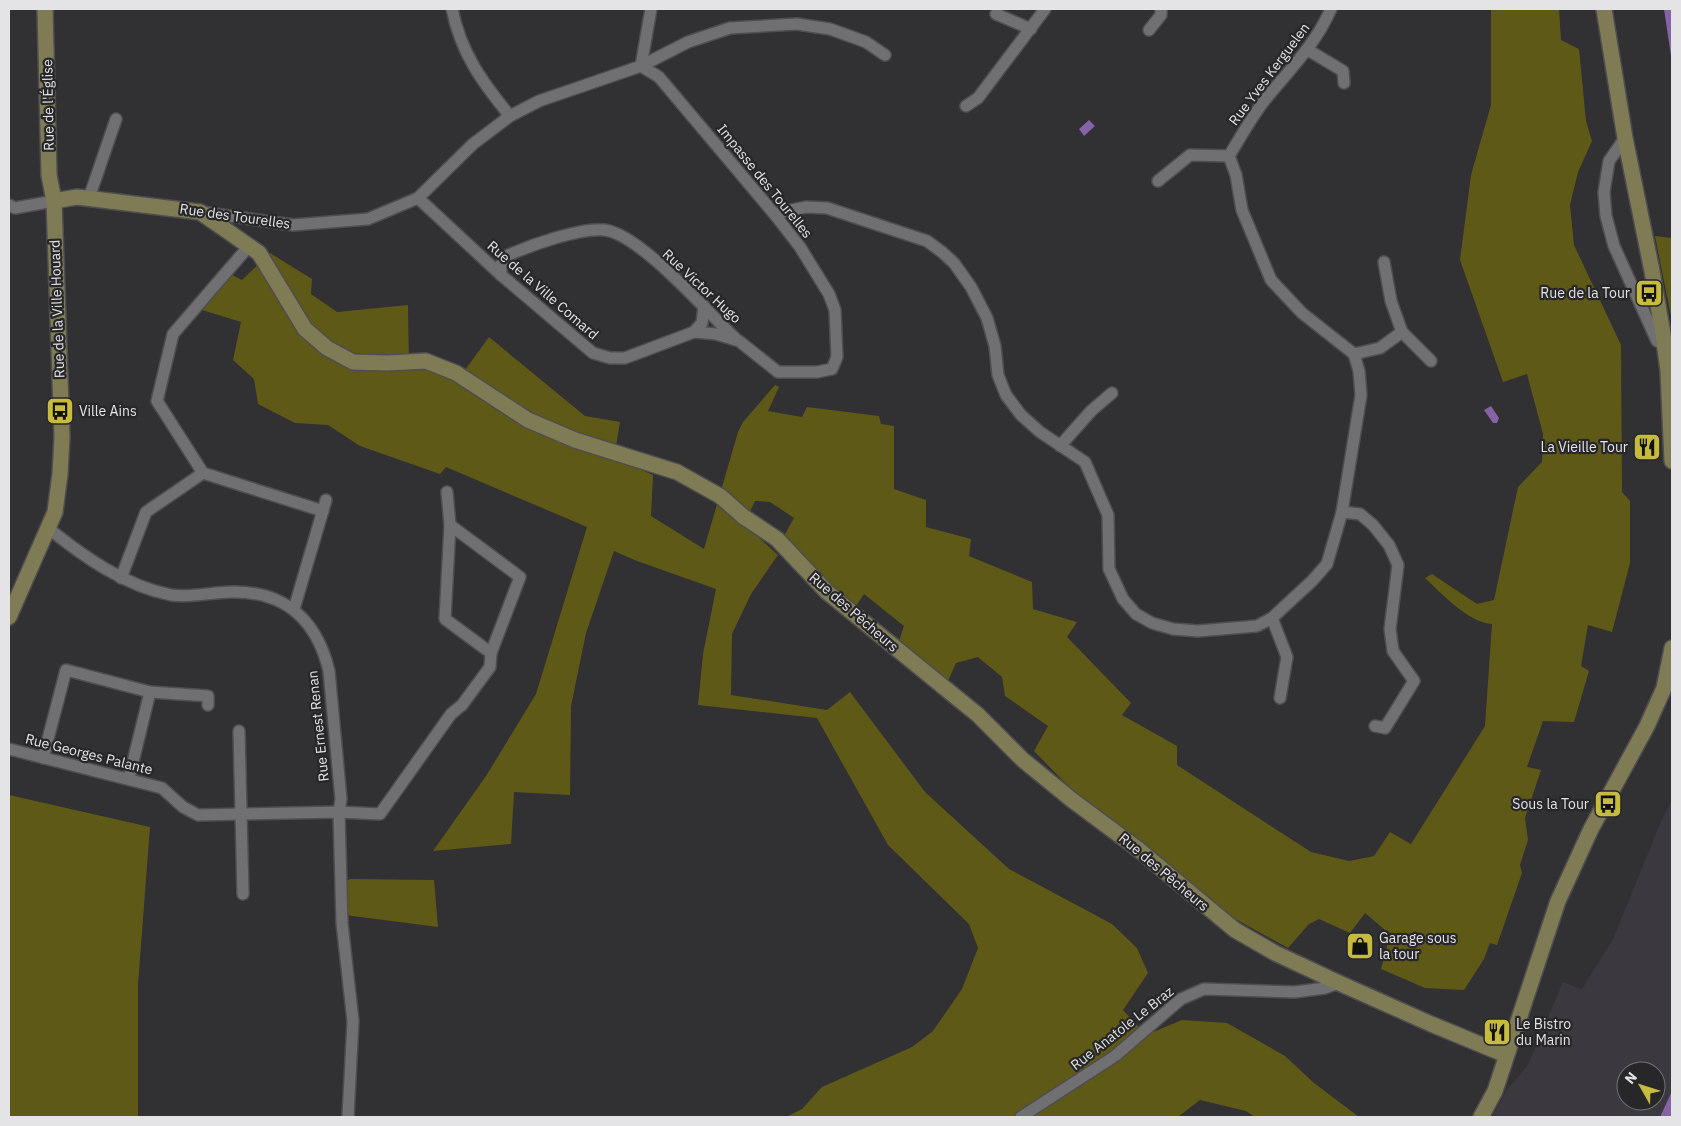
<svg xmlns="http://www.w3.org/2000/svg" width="1681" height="1126" viewBox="0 0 1681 1126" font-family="'IBM Plex Sans',sans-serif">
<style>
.built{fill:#3c3840;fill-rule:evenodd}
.green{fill:#5f5918}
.water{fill:#8563a6}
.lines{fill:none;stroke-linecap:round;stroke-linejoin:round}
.street-casing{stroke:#4e4d4f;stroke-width:14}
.secondary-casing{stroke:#4e4d4f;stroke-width:18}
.street{stroke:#706f71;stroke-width:11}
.secondary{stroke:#7f7b54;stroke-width:15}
.labels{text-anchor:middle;stroke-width:4.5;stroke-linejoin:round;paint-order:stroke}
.street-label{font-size:14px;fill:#e4e3e5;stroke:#272628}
.poi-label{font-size:14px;fill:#e4e3e5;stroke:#272628;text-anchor:end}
</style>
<rect width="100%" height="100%" fill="#313032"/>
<path class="built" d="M 1672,800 L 1672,1091 L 1660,1117 L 1492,1117 L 1506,1091 L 1528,1065 L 1563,982 L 1582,989 L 1613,939 L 1662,819 ZM 1626,1071 L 1656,1071 L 1656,1101 L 1626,1101 Z"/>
<g class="green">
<path d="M 1491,9 L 1559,9 L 1561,40 L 1579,49 L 1586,121 L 1592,141 L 1578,172 L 1570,205 L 1574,245 L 1621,345 L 1622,492 L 1630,501 L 1630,563 L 1612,632 L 1588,625 L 1581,666 L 1589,671 L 1574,722 L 1543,721 L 1527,767 L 1541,770 L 1525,818 L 1528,840 L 1520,865 L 1522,873 L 1497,945 L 1490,943 L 1484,959 L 1464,990 L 1425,988 L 1381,969 L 1387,947 L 1384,929 L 1365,913 L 1350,933 L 1319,919 L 1309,924 L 1288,948 L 1219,910 L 1154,852 L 1076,794 L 1034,751 L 1048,726 L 1005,696 L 1002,677 L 978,657 L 956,663 L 948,681 L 899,641 L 904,626 L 864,594 L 854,609 L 812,569 L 784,536 L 794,518 L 770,502 L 755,501 L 744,524 L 778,555 L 751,594 L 732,634 L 731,695 L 827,710 L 850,692 L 925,792 L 1009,869 L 1112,924 L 1137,948 L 1148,973 L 1123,1010 L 1146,1035 L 1182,1020 L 1227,1023 L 1285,1056 L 1314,1083 L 1359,1117 L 1255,1117 L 1246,1111 L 1200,1100 L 1178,1117 L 786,1117 L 802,1109 L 822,1087 L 912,1047 L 933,1031 L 962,989 L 978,948 L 969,924 L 888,845 L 817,718 L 698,705 L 703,654 L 716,589 L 637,561 L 614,551 L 586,633 L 571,706 L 570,795 L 514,792 L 511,844 L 433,851 L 486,776 L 536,694 L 587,527 L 446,467 L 440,474 L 360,446 L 328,425 L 295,423 L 258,404 L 254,379 L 233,360 L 241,322 L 202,310 L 232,275 L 242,280 L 270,253 L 312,279 L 311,294 L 337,312 L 408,305 L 409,369 L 427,369 L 457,381 L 489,337 L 585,416 L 620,422 L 614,458 L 653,475 L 651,516 L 704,549 L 738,432 L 743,422 L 775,385 L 779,387 L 768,411 L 802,417 L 807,407 L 879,416 L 881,424 L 894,426 L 894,489 L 926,500 L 926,527 L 971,539 L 969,556 L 1032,582 L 1033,609 L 1077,622 L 1067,637 L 1131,703 L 1122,715 L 1177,746 L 1177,765 L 1311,852 L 1349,861 L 1374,856 L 1390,832 L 1411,844 L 1485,726 L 1492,624 C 1469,623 1441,593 1425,578 L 1432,574 L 1477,604 L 1494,600 L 1518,487 L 1542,462 L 1543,434 L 1527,374 L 1503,382 L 1460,260 L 1471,175 L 1491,105 Z"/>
<polygon points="1655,236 1672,238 1672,321"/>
<polygon points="9,795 150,827 138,984 138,1117 9,1117"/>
<polygon points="350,879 434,880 438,927 337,914 335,887"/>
</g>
<g class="water">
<polygon points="1664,9 1672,9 1672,59 1671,56"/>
<polygon points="1089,120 1095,126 1084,136 1079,129"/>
<polygon points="1491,406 1499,418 1497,423 1493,423 1484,410"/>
<polygon points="1672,1091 1672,1117 1660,1117"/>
</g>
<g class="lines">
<g class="street-casing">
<g id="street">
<path d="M 452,9 C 461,53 482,82 510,116"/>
<polyline points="996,14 1031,29"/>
<polyline points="1149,30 1161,15 1161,9"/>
<polyline points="1308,50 1343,71 1344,83"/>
<polyline points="641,66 659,77 776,216 800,247 829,294 835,310 837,357 832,369 817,372 778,372 739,341 716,334 694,332"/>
<polyline points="641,66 651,9"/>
<polyline points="966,106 978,98 1045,9"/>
<polyline points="1625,138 1609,161 1604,192 1606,216 1614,246 1657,341 1664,345"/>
<polyline points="1158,181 1190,155 1229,156"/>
<polyline points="89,198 116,119"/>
<polyline points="418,198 501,275 593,353 610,358 625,358 694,332 702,323 704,306"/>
<polyline points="9,205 15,208 54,201"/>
<polyline points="201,212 293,225 368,219 418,198 473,144 510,116 539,101 641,66 688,42 730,28 797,24 830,29 866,42 885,55"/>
<path d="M 776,216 L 782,212 L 806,207 L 827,208 L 927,241 L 942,252 L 954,263 L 971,287 L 987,318 L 995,346 L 998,375 L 1006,395 L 1021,415 L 1040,432 L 1085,462 L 1108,515 L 1109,569 L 1123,599 L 1136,614 L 1152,623 L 1173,629 L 1198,631 L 1257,626 L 1272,618 L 1312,581 L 1327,564 L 1342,512 L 1361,395 L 1359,371 L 1354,354 L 1302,313 L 1271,280 L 1242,210 L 1236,175 L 1229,156 C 1240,138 1251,118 1264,101 C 1289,70 1314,47 1331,9"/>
<path d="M 501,275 L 501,265 L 506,256 C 529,246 580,227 605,230 C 641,235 708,313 736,339"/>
<polyline points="1402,332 1431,361"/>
<polyline points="1354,354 1380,348 1402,332 1391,301 1384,262"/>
<polyline points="1060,446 1091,411 1112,393"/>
<polyline points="203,473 157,401 173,334 249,246"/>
<polyline points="203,473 323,511"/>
<polyline points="447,492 450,525 445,619 491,653"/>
<polyline points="1342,512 1360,514 1373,525 1389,545 1398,565 1390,629 1393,651 1414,681 1385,728 1375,726"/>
<path d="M 48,528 C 84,557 125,586 171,595 C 192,598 212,592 232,592 C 286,591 317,621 329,671 L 341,799 L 339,812 L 342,923 L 353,1021 L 348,1117"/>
<polyline points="121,578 146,512 203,473"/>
<polyline points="294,609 326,500"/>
<polyline points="1272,618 1287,657 1280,698"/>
<polyline points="239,731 243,894"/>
<polyline points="9,749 162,788 183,807 198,815 339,812 380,814 451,714 462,705 490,667 491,653 520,577 450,525"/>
<polyline points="43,758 66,670 150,692 208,696 208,705"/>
<polyline points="129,778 150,692"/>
<polyline points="1021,1117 1115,1056 1181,999 1204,989 1295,992 1325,988 1339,983"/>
</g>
</g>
<g class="secondary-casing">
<g id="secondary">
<polyline points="1604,9 1625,138 1652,271 1663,334 1668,371 1672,461"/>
<polyline points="54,201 77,197 200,212 259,253 305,329 327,348 353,362 387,363 426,361 456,373 528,420 575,440 677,472 720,496 744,517 777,539 827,592 978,715 1023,760 1072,800 1138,849 1235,930 1275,953 1339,983 1431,1024 1506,1055"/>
<polyline points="9,617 55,512 60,474 62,437 54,201 49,175 45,9"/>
<polyline points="1481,1117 1495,1091 1558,901 1591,829 1647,726 1664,688 1672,648"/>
</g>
</g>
<use href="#street" class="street"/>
<use href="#secondary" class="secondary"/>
</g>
<defs>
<g id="bus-square" transform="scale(1.4375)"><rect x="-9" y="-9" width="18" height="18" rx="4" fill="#c6bb3c" stroke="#272628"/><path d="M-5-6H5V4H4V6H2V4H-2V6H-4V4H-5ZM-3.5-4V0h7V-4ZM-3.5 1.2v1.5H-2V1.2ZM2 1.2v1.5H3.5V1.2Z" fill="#111"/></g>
<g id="restaurant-square" transform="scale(1.4375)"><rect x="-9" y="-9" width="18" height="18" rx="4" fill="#c6bb3c" stroke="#272628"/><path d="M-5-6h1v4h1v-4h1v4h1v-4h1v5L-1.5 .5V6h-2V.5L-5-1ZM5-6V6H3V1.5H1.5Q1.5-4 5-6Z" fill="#111"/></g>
<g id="shop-square" transform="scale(1.4375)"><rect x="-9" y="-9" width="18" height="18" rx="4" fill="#c6bb3c" stroke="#272628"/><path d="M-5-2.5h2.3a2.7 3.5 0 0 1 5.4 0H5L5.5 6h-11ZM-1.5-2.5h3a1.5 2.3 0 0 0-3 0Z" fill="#111"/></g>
</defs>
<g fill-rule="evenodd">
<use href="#bus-square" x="1649" y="293"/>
<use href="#bus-square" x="60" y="411"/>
<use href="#restaurant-square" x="1647" y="447"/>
<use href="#bus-square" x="1608" y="804"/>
<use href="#shop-square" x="1360" y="946"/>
<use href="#restaurant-square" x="1497" y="1032"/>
</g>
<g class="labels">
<g class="street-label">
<text transform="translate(1269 74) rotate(-53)" y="5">Rue Yves Kerguelen</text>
<text transform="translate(48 105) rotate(-91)" y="5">Rue de l'Église</text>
<text transform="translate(765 181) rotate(51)" y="5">Impasse des Tourelles</text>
<text transform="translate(235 216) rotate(8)" y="5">Rue des Tourelles</text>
<text transform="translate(702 286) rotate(43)" y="5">Rue Victor Hugo</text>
<text transform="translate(543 290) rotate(41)" y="5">Rue de la Ville Comard</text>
<text transform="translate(57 309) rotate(-92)" y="5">Rue de la Ville Houard</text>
<text transform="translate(854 612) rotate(41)" y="5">Rue des Pêcheurs</text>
<text transform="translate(318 726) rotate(-96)" y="5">Rue Ernest Renan</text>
<text transform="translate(89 754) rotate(14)" y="5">Rue Georges Palante</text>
<text transform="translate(1164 872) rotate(40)" y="5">Rue des Pêcheurs</text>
<text transform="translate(1122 1028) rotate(-38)" y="5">Rue Anatole Le Braz</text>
</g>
<g class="poi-label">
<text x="1630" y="298">Rue de la Tour</text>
<text x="79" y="416" text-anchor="start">Ville Ains</text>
<text x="1628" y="452">La Vieille Tour</text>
<text x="1589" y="809">Sous la Tour</text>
<text x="1379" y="943" text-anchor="start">Garage sous<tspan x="1379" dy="16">la tour</tspan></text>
<text x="1516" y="1029" text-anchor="start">Le Bistro<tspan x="1516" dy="16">du Marin</tspan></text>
</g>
</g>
<rect width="1681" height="1126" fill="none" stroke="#e4e3e5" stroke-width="20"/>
<g transform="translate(1641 1086) rotate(309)"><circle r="24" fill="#272628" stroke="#737274"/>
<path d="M0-4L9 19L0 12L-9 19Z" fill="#c6bb3c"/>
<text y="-8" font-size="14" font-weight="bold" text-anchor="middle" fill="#e4e3e5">N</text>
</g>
</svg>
